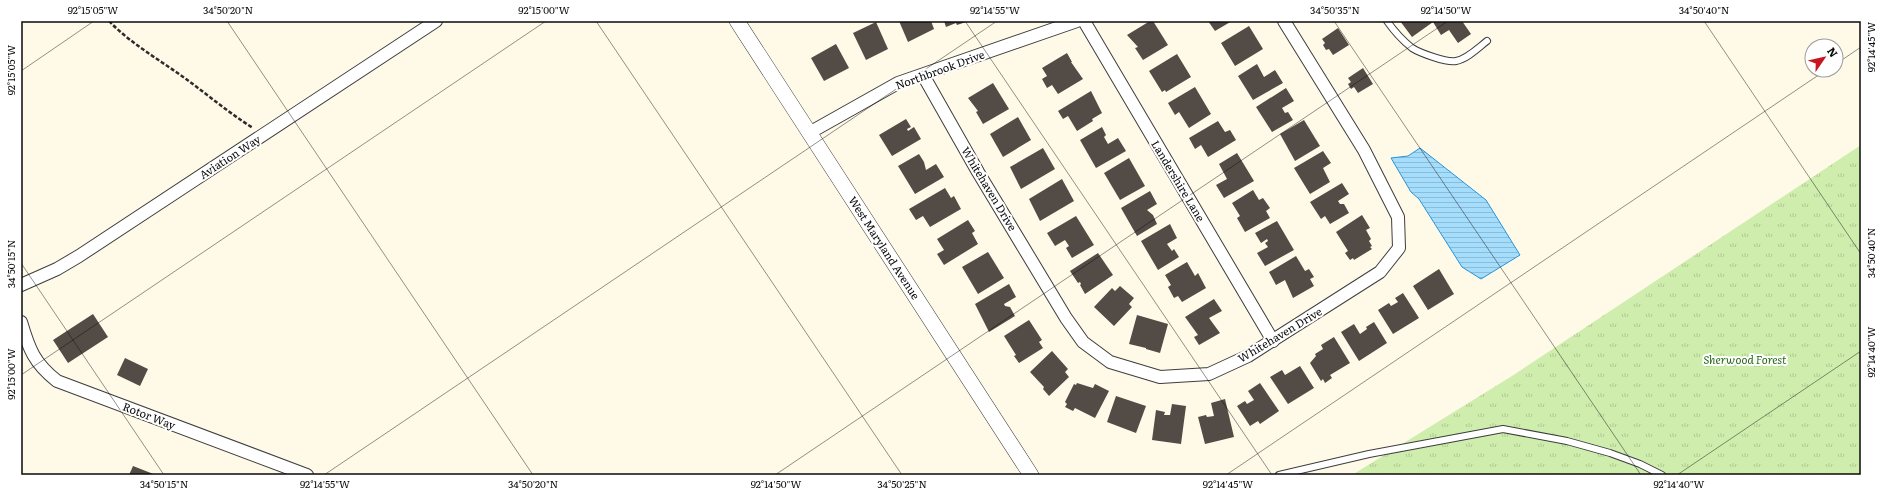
<svg xmlns="http://www.w3.org/2000/svg" width="1882" height="496" viewBox="0 0 1882 496" font-family="Literata,serif">
<style>
.grass{fill:url(#grass-tufts)}
.water{fill:url(#water-rules);stroke:#2694da}
.building{fill:#534b45}
.lines{fill:none;stroke-linecap:round;stroke-linejoin:round}
.service-casing{stroke:#3d3d3d;stroke-width:8}
.minor-casing{stroke:#3d3d3d;stroke-width:14}
.tertiary-casing{stroke:#3d3d3d;stroke-width:16}
.path{stroke:#2c2c2c;stroke-width:2.5;stroke-dasharray:4 2;stroke-linecap:butt}
.service{stroke:#fff;stroke-width:6}
.minor{stroke:#fff;stroke-width:12}
.tertiary{stroke:#fff;stroke-width:15}
.ticks{fill:none;stroke:#0a0a0a;stroke-width:1;stroke-opacity:0.45}
.labels{text-anchor:middle;stroke-width:4;stroke-linejoin:round;paint-order:stroke}
.street-label{font-size:11px;fill:#0a0a0a;stroke:#fff}
.park-label{font-size:11px;font-style:italic;fill:#276616;stroke:#fff}
.neatline{fill:none;stroke:#0a0a0a;stroke-width:1.5}
.ticks-label{font-size:10px;text-anchor:middle;fill:#0a0a0a}
</style>
<defs>
<pattern id="grass-tufts" width="24" height="20" patternUnits="userSpaceOnUse"><rect width="24" height="20" fill="#cfedad"/><path d="M3 7l-1-3M5 7V3M7 7l1-3M15 17l-1-3M17 17v-4M19 17l1-3" fill="none" stroke="#b0ca94"/></pattern>
<pattern id="water-rules" width="6" height="5" patternUnits="userSpaceOnUse"><rect width="6" height="5" fill="#a5ddfc"/><path d="M0 2.5h6" fill="none" stroke="#8dbcd7"/></pattern>
</defs>
<rect width="100%" height="100%" fill="#fffae7"/>
<polygon class="grass" points="1861,145 1861,475 1352,475 1512,376"/>
<polygon class="water" points="1420,148 1486,200 1520,255 1481,279 1462,267 1419,199 1411,192 1391,158 1408,156"/>
<g class="building">
<polygon points="899,21 931,21 934,29 908,42"/>
<polygon points="944,21 969,21 957,25 956,23 946,27"/>
<polygon points="1150,21 1153,21 1168,45 1143,60 1135,48 1138,47 1127,35"/>
<polygon points="1208,21 1232,21 1215,31"/>
<polygon points="1400,21 1462,21 1471,34 1458,43 1449,30 1441,35 1433,22 1412,37"/>
<polygon points="876,22 888,49 866,60 853,33"/>
<polygon points="1249,26 1263,49 1235,66 1221,43"/>
<polygon points="1338,28 1349,45 1333,55 1329,49 1326,50 1323,45 1325,43 1322,39"/>
<polygon points="836,44 849,68 824,81 811,58"/>
<polygon points="1067,53 1072,62 1071,62 1083,79 1058,94 1052,85 1047,88 1042,79 1047,76 1042,68"/>
<polygon points="1177,54 1191,77 1166,92 1165,90 1162,92 1149,71"/>
<polygon points="1257,64 1264,77 1275,70 1283,83 1253,100 1238,76"/>
<polygon points="1363,68 1373,84 1358,93 1354,87 1351,89 1348,84 1351,82 1348,78"/>
<polygon points="993,83 1009,109 983,124 976,112 978,111 968,98"/>
<polygon points="1195,87 1211,114 1189,128 1179,112 1175,115 1168,103"/>
<polygon points="1286,88 1294,101 1282,108 1285,113 1288,112 1293,120 1272,132 1256,107"/>
<polygon points="1091,91 1102,113 1092,119 1093,121 1077,131 1068,116 1063,119 1058,111"/>
<polygon points="1018,117 1031,140 1003,157 990,134"/>
<polygon points="906,119 911,127 907,129 908,131 914,127 921,139 892,156 879,135"/>
<polygon points="1304,120 1320,146 1295,161 1280,134"/>
<polygon points="1218,121 1225,132 1230,130 1236,140 1208,157 1201,145 1195,149 1189,138"/>
<polygon points="1102,127 1106,135 1104,137 1108,144 1118,138 1126,151 1096,168 1080,140"/>
<polygon points="1043,148 1055,169 1021,189 1010,167"/>
<polygon points="1323,151 1331,163 1323,168 1330,182 1310,194 1294,168"/>
<polygon points="1237,153 1254,181 1224,198 1216,185 1227,179 1219,164"/>
<polygon points="919,154 924,162 926,170 936,164 944,177 915,194 898,166"/>
<polygon points="1129,158 1145,186 1120,200 1104,173"/>
<polygon points="1062,179 1074,201 1040,221 1029,199"/>
<polygon points="1342,183 1349,194 1338,201 1340,204 1344,204 1349,213 1330,224 1325,216 1321,219 1310,202"/>
<polygon points="945,188 951,198 954,196 961,209 930,227 923,216 916,220 909,209"/>
<polygon points="1253,190 1259,200 1263,198 1270,208 1266,211 1270,218 1245,232 1237,218 1240,216 1232,203"/>
<polygon points="1150,191 1157,204 1147,210 1153,215 1157,224 1137,236 1121,208"/>
<polygon points="1362,215 1370,228 1366,230 1371,239 1369,241 1372,246 1370,247 1372,249 1354,260 1353,258 1350,260 1345,253 1348,251 1336,232"/>
<polygon points="1076,216 1094,245 1072,258 1066,248 1069,246 1065,240 1055,246 1047,233"/>
<polygon points="968,220 975,231 972,233 978,244 944,265 937,254 944,250 937,239"/>
<polygon points="1277,221 1294,250 1265,266 1257,253 1268,247 1265,243 1268,241 1267,239 1261,243 1255,233"/>
<polygon points="1170,224 1177,238 1167,244 1172,251 1174,249 1179,257 1158,270 1141,241"/>
<polygon points="988,252 1004,278 978,294 962,267"/>
<polygon points="1098,253 1113,275 1085,294 1080,285 1081,284 1080,282 1078,283 1070,271"/>
<polygon points="1296,256 1305,271 1309,269 1314,277 1310,279 1314,286 1293,298 1285,280 1276,285 1269,272"/>
<polygon points="1187,262 1195,276 1198,273 1206,288 1182,302 1178,296 1174,298 1168,287 1171,285 1165,275"/>
<polygon points="1439,269 1454,294 1428,310 1413,286"/>
<polygon points="1009,284 1016,297 1004,304 1005,306 1010,307 1015,316 989,332 975,304"/>
<polygon points="1120,286 1134,298 1129,304 1132,307 1114,326 1094,307 1112,288 1115,291"/>
<polygon points="1403,293 1419,318 1393,334 1378,310 1389,303 1391,306 1398,302 1395,298"/>
<polygon points="1214,299 1222,311 1209,318 1220,333 1199,345 1194,337 1198,335 1185,317"/>
<polygon points="93,314 108,337 68,363 53,340"/>
<polygon points="1137,315 1168,324 1160,353 1146,349 1146,348 1129,344"/>
<polygon points="1029,320 1042,340 1039,342 1043,348 1019,363 1014,356 1016,355 1004,336"/>
<polygon points="1374,322 1387,343 1359,361 1341,332 1354,324 1360,334 1367,329 1366,327"/>
<polygon points="1334,337 1350,363 1330,375 1332,378 1325,383 1323,379 1321,381 1310,363 1316,356 1315,354 1323,349 1321,345"/>
<polygon points="1052,351 1068,369 1065,372 1069,377 1049,396 1043,389 1044,387 1030,372"/>
<polygon points="125,358 148,369 140,386 117,375"/>
<polygon points="1300,366 1314,388 1288,404 1270,377 1282,370 1285,375"/>
<polygon points="1077,383 1093,388 1095,384 1109,391 1095,418 1075,408 1073,411 1065,407 1067,404 1065,402 1074,384 1076,385"/>
<polygon points="1260,383 1279,411 1260,424 1258,421 1250,426 1237,406 1245,401 1247,404 1254,400 1248,391"/>
<polygon points="1116,396 1146,406 1136,433 1107,422"/>
<polygon points="1225,399 1234,437 1205,444 1198,417 1206,415 1207,417 1214,416 1211,403"/>
<polygon points="1172,404 1186,406 1181,444 1152,440 1156,410 1165,412 1164,415 1170,415"/>
<polygon points="133,466 156,475 129,475"/>
</g>
<g class="lines">
<g class="service-casing">
<g id="service">
<path d="M 1387,21 C 1394,31 1402,40 1412,48 C 1420,53 1447,63 1456,61 C 1467,59 1478,48 1487,41"/>
<polyline points="1279,475 1369,454 1503,429 1567,441 1610,453 1640,464 1662,475"/>
</g>
</g>
<g class="minor-casing">
<g id="minor">
<polyline points="1084,21 1273,341"/>
<polyline points="923,75 978,172 1066,318 1083,342 1110,362 1160,377 1209,374 1248,356 1380,272 1399,248 1398,217 1364,150 1284,21"/>
<polyline points="809,133 898,83 1077,21"/>
<polyline points="21,285 57,269 79,256 436,21"/>
<path d="M 21,322 C 29,349 34,363 57,381 L 307,475"/>
</g>
</g>
<g class="tertiary-casing">
<polyline id="tertiary" points="737,21 1031,475"/>
</g>
<path class="path" d="M 109,21 C 131,44 160,60 186,79 C 208,95 229,113 253,128"/>
<use href="#service" class="service"/>
<use href="#minor" class="minor"/>
<use href="#tertiary" class="tertiary"/>
</g>
<path class="ticks" d="M 227,21 L 533,475M 596,21 L 902,475M 965,21 L 1272,475M 1334,21 L 1641,475M 1704,21 L 1861,254M 1836,64 L 1861,47M 21,71 L 94,21M 21,263 L 164,475M 21,375 L 546,21M 324,475 L 997,21M 775,475 L 1448,21M 1226,475 L 1826,70M 1677,475 L 1861,351"/>
<g class="labels">
<g class="street-label">
<text transform="translate(940 70) rotate(-20)" y="4">Northbrook Drive</text>
<text transform="translate(230 157) rotate(-33)" y="4">Aviation Way</text>
<text transform="translate(1178 181) rotate(59)" y="4">Landershire Lane</text>
<text transform="translate(989 189) rotate(59)" y="4">Whitehaven Drive</text>
<text transform="translate(884 248) rotate(57)" y="4">West Maryland Avenue</text>
<text transform="translate(1280 335) rotate(-31)" y="4">Whitehaven Drive</text>
<text transform="translate(149 416) rotate(21)" y="4">Rotor Way</text>
</g>
<g class="park-label">
<text x="1745" y="364">Sherwood Forest</text>
</g>
</g>
<rect width="1882" height="496" fill="none" stroke="#ffffff" stroke-width="44"/>
<g transform="translate(1824 58) rotate(56)"><circle r="19" fill="#ffffff" stroke="#9d9d9d"/>
<path d="M0-3L7 15L0 10L-7 15Z" fill="#c51621"/>
<text y="-6" font-size="11" font-weight="bold" text-anchor="middle" fill="#0a0a0a">N</text>
</g>
<rect x="22" y="22" width="1838" height="452" class="neatline"/>
<g class="ticks-label">
<text x="93" y="14">92°15'05"W</text>
<text x="228" y="14">34°50'20"N</text>
<text x="544" y="14">92°15'00"W</text>
<text x="995" y="14">92°14'55"W</text>
<text x="1335" y="14">34°50'35"N</text>
<text x="1446" y="14">92°14'50"W</text>
<text x="1704" y="14">34°50'40"N</text>
<text transform="translate(1871 47) rotate(-90)" y="4">92°14'45"W</text>
<text transform="translate(11 70) rotate(-90)" y="4">92°15'05"W</text>
<text transform="translate(1871 253) rotate(-90)" y="4">34°50'40"N</text>
<text transform="translate(11 264) rotate(-90)" y="4">34°50'15"N</text>
<text transform="translate(1871 352) rotate(-90)" y="4">92°14'40"W</text>
<text transform="translate(11 374) rotate(-90)" y="4">92°15'00"W</text>
<text x="164" y="488">34°50'15"N</text>
<text x="325" y="488">92°14'55"W</text>
<text x="533" y="488">34°50'20"N</text>
<text x="776" y="488">92°14'50"W</text>
<text x="902" y="488">34°50'25"N</text>
<text x="1228" y="488">92°14'45"W</text>
<text x="1679" y="488">92°14'40"W</text>
</g>
</svg>
